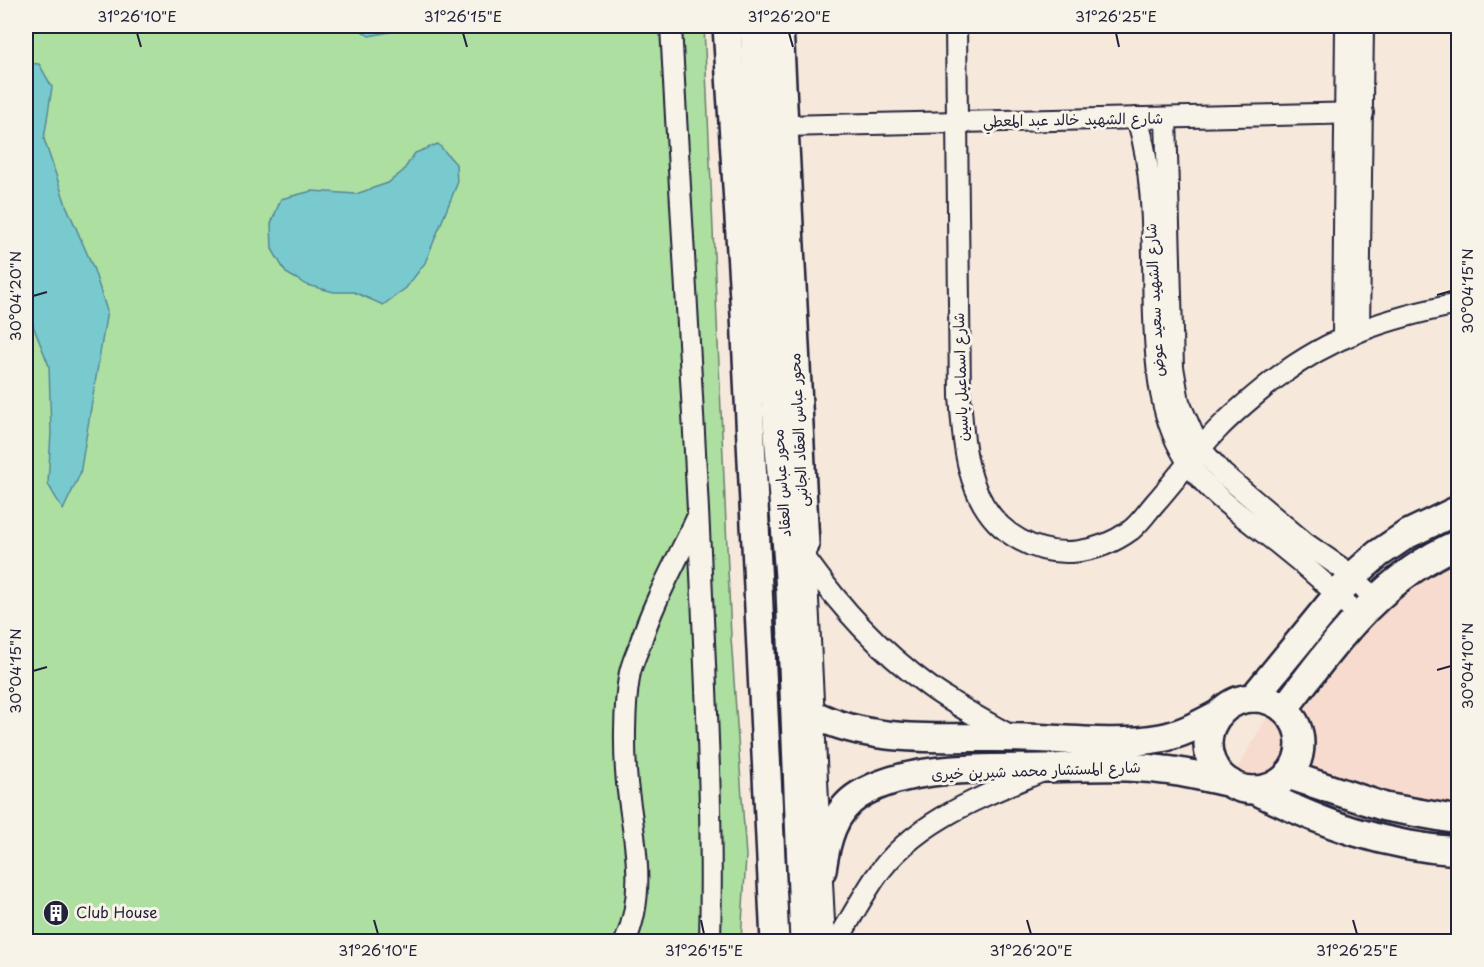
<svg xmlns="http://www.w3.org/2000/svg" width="1484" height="967" viewBox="0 0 1484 967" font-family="'Playpen Sans','Playpen Sans Arabic',sans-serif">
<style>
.built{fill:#f7dbce}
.green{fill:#addfa0;stroke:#68806e;stroke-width:1.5}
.water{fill:#78cacf;stroke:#568794;stroke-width:1.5}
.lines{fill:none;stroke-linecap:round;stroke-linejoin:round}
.street-casing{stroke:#22223b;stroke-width:24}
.secondary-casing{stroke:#22223b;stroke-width:32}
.street{stroke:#f7f3e8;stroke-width:20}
.secondary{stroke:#f7f3e8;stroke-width:27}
.ticks{fill:none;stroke:#22223b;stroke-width:2}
.labels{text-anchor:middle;stroke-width:6;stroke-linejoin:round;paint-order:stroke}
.street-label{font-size:15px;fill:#22223b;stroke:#f7f3e8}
.poi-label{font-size:15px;fill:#22223b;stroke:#f7f3e8;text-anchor:start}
.neatline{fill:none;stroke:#22223b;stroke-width:2}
.ticks-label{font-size:15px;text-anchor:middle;fill:#22223b}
</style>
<rect width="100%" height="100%" fill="#f7e8dc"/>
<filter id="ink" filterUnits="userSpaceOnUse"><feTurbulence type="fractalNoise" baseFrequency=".0167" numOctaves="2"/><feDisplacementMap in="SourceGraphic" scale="12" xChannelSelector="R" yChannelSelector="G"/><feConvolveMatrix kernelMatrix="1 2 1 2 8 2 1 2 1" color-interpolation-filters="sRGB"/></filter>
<g filter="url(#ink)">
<polygon class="built" points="1458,530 1458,840 1420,837 1361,821 1290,796 1236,770 1309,645 1371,578"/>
<polygon class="green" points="26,26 704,26 731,637 746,856 741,941 26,941"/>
<g class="water">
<polygon points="355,26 404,26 400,30 369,36"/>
<polygon points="26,63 39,64 52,87 44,139 66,205 93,267 107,311 80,474 63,510 48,484 51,432 49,366 26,308"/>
<polygon points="438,144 456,164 457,184 425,263 406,288 383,305 354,292 334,292 307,285 286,273 272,249 271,224 281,199 312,191 356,194 388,183 403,171 415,153"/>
</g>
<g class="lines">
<g class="street-casing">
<g id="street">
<path d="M 671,26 C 681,216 694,406 702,596 C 707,711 713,826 710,942"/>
<path d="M 956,26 L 960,396 C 964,450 967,511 1020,540 C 1056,560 1098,554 1131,530 C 1140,523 1148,511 1155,503 C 1176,479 1195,453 1217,430 C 1235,411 1255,395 1275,379 C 1333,335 1388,318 1458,304"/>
<path d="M 1137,118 C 1156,180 1152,253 1154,317 C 1156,369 1159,421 1190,465 C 1212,497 1247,519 1277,543 C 1306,566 1333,590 1359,616"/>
<polyline points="1166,118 1173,367 1179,402 1193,434 1201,449 1223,474 1305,543 1353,576 1374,599"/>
<polyline points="783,126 1363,113"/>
<polyline points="1359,330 1363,26"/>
<polyline points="1343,337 1346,26"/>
<polyline points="806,559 825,942"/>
<path d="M 806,559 C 842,609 879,650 930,687 C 956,706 985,721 1013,737"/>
<path d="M 625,942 C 648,890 633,836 627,783 C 624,753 624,708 629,678 C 630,668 635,657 639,647 C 653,602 677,560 697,518"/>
<path d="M 837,942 C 849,921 861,899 875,878 C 914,821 981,797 1043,771"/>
</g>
</g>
<g class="secondary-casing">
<g id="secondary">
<polyline points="727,26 745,315 775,942"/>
<polyline points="754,26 767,289 790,590 804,942"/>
<polyline points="779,26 805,545"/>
<polyline points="1253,698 1353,576 1378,554 1406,535 1458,510"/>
<circle cx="1254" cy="744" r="46"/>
<path d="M 1284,709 C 1334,644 1381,577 1458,544"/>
<path d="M 813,714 C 878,747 954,735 1024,738 C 1068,739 1118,746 1161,738 C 1182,734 1200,724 1219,714"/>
<polyline points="1288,775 1385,807 1458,820"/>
<path d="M 1255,790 C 1322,824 1383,846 1458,851"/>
<path d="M 802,870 L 822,870 C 826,842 833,811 859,795 C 910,764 987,769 1046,768 C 1085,767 1124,765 1164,770 C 1186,772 1208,778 1230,783"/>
</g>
</g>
<use href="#street" class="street"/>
<use href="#secondary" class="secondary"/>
</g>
</g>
<path class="ticks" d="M 137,33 L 141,47M 463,33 L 467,47M 789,33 L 793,47M 1116,33 L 1119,47M 1437,295 L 1451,291M 33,296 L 47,292M 1437,670 L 1451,666M 33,671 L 47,667M 374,920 L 378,934M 701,920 L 704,934M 1027,920 L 1031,934M 1353,920 L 1357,934"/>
<defs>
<g id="building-disc" transform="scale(1.35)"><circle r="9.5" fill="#22223b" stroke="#f7f3e8"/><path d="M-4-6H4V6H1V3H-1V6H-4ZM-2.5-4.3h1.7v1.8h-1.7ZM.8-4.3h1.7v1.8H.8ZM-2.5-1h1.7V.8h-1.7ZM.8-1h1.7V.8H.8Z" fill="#fff"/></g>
</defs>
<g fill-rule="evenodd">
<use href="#building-disc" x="56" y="913"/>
</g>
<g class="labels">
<g class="street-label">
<text transform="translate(1073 120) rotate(-1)" y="5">شارع الشهيد خالد عبد المعطي</text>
<text transform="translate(1155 300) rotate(-93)" y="5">شارع الشهيد سعيد عوض</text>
<text transform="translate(961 377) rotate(-92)" y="5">شارع اسماعيل ياسين</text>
<text transform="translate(799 430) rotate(-93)" y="5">محور عباس العقاد الجانبى</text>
<text transform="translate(782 483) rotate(-94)" y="5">محور عباس العقاد</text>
<text transform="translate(1036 771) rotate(-2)" y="5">شارع المستشار محمد شيرين خيرى</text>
</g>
<g class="poi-label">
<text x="76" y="918">Club House</text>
</g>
</g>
<rect width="1484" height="967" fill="none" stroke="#f7f3e8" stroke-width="66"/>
<rect x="33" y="33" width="1418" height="901" class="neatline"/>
<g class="ticks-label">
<text x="137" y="22">31°26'10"E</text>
<text x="463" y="22">31°26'15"E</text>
<text x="789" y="22">31°26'20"E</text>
<text x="1116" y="22">31°26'25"E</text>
<text transform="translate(1468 291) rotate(-90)" y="5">30°04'15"N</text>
<text transform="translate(16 296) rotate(-90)" y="5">30°04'20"N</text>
<text transform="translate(1468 666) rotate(-90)" y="5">30°04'10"N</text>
<text transform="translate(16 671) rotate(-90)" y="5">30°04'15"N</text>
<text x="378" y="956">31°26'10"E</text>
<text x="704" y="956">31°26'15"E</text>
<text x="1031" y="956">31°26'20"E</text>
<text x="1357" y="956">31°26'25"E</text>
</g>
</svg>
